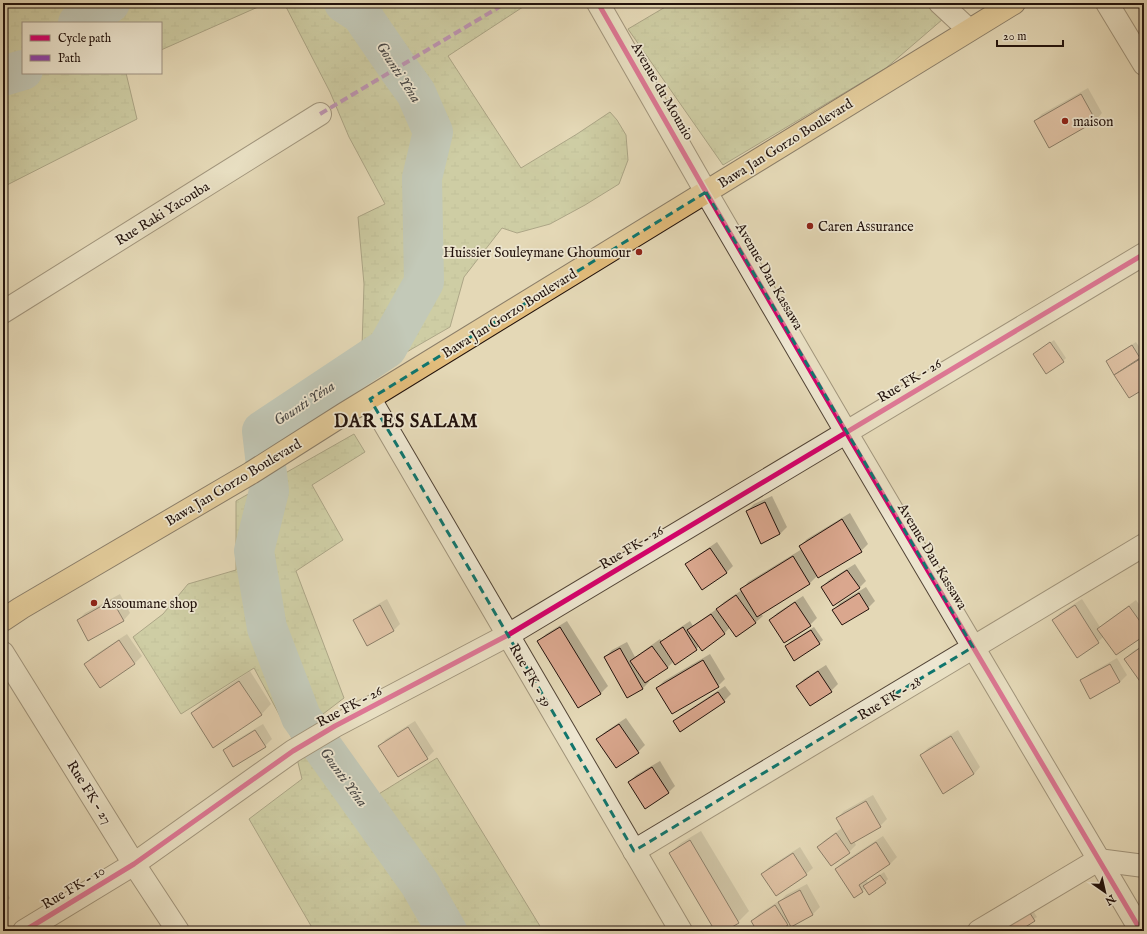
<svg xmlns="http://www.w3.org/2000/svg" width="1147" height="934" viewBox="0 0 1147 934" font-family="'IM FELL English',serif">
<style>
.wetland{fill:url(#wetland-marsh);stroke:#6a684d}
.shadow{fill:#0003}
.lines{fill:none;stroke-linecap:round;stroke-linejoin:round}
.river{stroke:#9bb6ba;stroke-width:40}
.building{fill:#daa78e;stroke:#22120c}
.minor-casing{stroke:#524436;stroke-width:24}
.major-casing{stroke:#22120c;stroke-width:24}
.minor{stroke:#ede6d0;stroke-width:22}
.major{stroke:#e2bc7b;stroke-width:22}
.quiet{stroke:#8e44ad;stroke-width:4;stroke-dasharray:8 4;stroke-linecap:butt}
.cycleway-casing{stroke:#ede6d0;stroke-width:8}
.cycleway{stroke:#d6006c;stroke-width:5}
.marked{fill:none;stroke:#0f766e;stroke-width:3;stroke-dasharray:8 5;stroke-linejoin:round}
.poi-dot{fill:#8f2418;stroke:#ede6d0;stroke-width:1.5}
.labels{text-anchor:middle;stroke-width:3.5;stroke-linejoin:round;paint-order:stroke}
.street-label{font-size:14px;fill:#22120c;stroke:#ede6d0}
.poi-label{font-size:14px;fill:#22120c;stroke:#ede6d0;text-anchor:start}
.water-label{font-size:15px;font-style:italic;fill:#4c4b49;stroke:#ede6d0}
.district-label{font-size:18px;font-weight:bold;letter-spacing:1px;fill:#22120c;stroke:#ede6d0}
</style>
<defs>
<pattern id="wetland-marsh" width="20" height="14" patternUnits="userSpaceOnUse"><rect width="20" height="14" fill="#b3bf8e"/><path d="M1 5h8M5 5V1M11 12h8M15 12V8" fill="none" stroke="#9aa379"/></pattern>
</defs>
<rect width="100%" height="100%" fill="#e4d8b6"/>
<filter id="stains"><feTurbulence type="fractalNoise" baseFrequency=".005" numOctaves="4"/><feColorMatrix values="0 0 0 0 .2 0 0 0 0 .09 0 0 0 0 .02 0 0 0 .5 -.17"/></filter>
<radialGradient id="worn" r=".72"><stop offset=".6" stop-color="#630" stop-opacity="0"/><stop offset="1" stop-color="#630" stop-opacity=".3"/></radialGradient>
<g class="wetland">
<polygon points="3,3 267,3 161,50 161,23 23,23 23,73 126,73 137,119 3,187"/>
<polygon points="284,3 529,3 448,56 521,168 577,134 610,112 617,120 626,135 628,160 619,184 585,205 550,224 517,233 502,228 464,277 450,327 339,391 252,446 248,432 362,347 364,284 358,217 385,204 349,137 330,92"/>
<polygon points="672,3 928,3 943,19 886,68 723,165 628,29"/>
<polygon points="354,434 365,452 312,485 343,540 296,571 344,698 323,714 338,747 369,800 437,758 543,931 314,931 249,819 302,779 292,738 254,668 181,714 133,637 163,614 188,584 236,570 236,501"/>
</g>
<g class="shadow">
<polygon points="1088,88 1102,113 1096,120 1049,146 1035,121 1042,114"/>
<polygon points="1054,340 1066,358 1063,361 1034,354"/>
<polygon points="1136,342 1144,354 1144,363 1138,354 1137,355 1144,367 1144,388 1129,397 1107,361 1110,358"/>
<polygon points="772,496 787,527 780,534 747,511 754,504"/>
<polygon points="850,513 868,544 861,551 819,577 818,575 810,583 761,614 763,616 756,622 737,636 730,627 724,634 700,646 676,663 674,661 667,668 648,680 649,682 642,689 605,657 612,650 627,642 635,657 660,639 662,642 669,635 690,621 693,626 718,608 724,602 742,590 748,582 802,549 800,546 807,539"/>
<polygon points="717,542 733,566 726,573 687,565 694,558"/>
<polygon points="855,564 866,581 859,588 822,587 829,580"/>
<polygon points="866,587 875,601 868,608 834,610 840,603"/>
<polygon points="120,594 130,613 124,620 89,639 78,620 85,613"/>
<polygon points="803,596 817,618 810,625 770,620 777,613"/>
<polygon points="387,599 400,624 393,631 354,620 361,614"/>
<polygon points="1082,599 1100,627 1106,622 1136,600 1144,611 1144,635 1104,636 1098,642 1077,656 1053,620 1060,613"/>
<polygon points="567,621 608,686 601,693 579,706 539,641 546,634"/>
<polygon points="814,627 823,640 819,643 789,643"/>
<polygon points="127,634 142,656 135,663 100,686 85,664 92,657"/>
<polygon points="1144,644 1144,686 1125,659 1132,652"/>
<polygon points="710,654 725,679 718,686 657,688 664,681"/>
<polygon points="1117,658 1127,675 1120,682 1082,681 1089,674"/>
<polygon points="826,665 838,684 831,691 810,705 797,686 804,679"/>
<polygon points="250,671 271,704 261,715 192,713 202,703"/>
<polygon points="725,686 731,694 724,701 674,722 681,715"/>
<polygon points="626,718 645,745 638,752 598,739 605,732"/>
<polygon points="415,721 434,751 427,758 398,776 379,746 386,739"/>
<polygon points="263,724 272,739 265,746 224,750 231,743"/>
<polygon points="958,730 980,767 974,774 921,755 928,748"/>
<polygon points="660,761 675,786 668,793 629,782 636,775"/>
<polygon points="873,795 887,819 880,826 854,841 856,845 849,852 831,865 818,847 825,840 842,828 837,818 844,811"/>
<polygon points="701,831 749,911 738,922 723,931 716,931 670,853 681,843"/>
<polygon points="883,836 897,857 890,864 866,879 868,883 884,872 888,879 885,883 865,888 862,891 836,869 843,862"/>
<polygon points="800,847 813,868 806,874 762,874 769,867"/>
<polygon points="807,884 820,907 813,914 792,925 790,921 776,931 759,931 752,921 759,914 782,899 786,895"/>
<polygon points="3,887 10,898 3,905"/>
<polygon points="1029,904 1037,917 1017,931 1015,931"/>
</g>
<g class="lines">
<g class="river">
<polyline points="344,3 361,14 398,68 416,93 433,132 422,178 424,282 387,348 262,431 269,491 254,551 267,628 301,717 420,884 447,931"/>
<polyline points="78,23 110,3"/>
<polyline points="3,76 23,70"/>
</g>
</g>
<g class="building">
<polygon points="1081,94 1096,121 1049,148 1034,121"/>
<polygon points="1050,342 1064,362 1046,374 1033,354"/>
<polygon points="1132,345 1140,358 1114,375 1106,361"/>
<polygon points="1140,359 1144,365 1144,389 1129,398 1114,375"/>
<polygon points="765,502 780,534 761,544 746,511"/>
<polygon points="842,519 862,552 818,578 799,546"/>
<polygon points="710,548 727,573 702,590 685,564"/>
<polygon points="793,556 810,584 757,617 740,589"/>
<polygon points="847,570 860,588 833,606 821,587"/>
<polygon points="859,593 869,609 842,625 832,610"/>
<polygon points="736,595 756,623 736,637 716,609"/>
<polygon points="112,600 124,621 88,641 77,620"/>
<polygon points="795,602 811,626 784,643 769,620"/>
<polygon points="380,605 394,631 367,646 353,620"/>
<polygon points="1075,605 1099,643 1077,658 1052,620"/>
<polygon points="1129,606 1144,627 1144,636 1116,655 1097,629"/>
<polygon points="711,614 725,634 702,651 687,630"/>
<polygon points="560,627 601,694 578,708 537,641"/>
<polygon points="683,627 697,650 675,665 660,642"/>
<polygon points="811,630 820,644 794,661 785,646"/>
<polygon points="119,640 135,664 100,688 84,664"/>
<polygon points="1144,645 1144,687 1124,659"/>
<polygon points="652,646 668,668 645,683 630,661"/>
<polygon points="620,648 643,689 627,698 604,657"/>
<polygon points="703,660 719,687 672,714 656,688"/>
<polygon points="1110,664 1120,682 1090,699 1080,680"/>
<polygon points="818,671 832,692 810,706 796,686"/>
<polygon points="239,681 262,715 213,748 191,713"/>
<polygon points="718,692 725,702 680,732 673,721"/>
<polygon points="619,724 639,753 616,768 596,739"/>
<polygon points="408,727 428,759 398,777 378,746"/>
<polygon points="255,730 266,747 233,767 223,750"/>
<polygon points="951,736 974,774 943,794 920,755"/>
<polygon points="652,767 669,793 645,809 628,782"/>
<polygon points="866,801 881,827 851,844 836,818"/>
<polygon points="836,833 850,853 831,866 817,847"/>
<polygon points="690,840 739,923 725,931 715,931 669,853"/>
<polygon points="876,842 890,864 859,885 863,892 854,898 835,869"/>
<polygon points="793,853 807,875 776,896 761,874"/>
<polygon points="880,875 886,883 869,895 863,886"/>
<polygon points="800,890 813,915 791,927 778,902"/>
<polygon points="775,905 788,925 778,931 757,931 751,921"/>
<polygon points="1026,907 1035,921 1019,931 1014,931 1007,919"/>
</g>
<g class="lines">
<g class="minor-casing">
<g id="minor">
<polyline points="598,3 706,192 846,432 1141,931"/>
<polyline points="940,3 969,30"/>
<polyline points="1107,3 1144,64"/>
<polyline points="3,312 320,114"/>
<polyline points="370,399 681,931"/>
<polyline points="3,653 134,864 178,931"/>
<polyline points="634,851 1144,545"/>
<polyline points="24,931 134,864 293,751 335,726 508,635 1144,254"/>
<polyline points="979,931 1098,860 1144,866"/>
</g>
</g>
<g class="major-casing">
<polyline id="major" points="3,620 21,608 251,473 344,414 1014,3"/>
</g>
<use href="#minor" class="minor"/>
<use href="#major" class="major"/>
<polyline class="quiet" points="320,114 506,3"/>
<g class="cycleway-casing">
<g id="cycleway">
<polyline points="598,3 706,192 846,432 1141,931"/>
<polyline points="24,931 134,864 293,751 335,726 508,635 1144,254"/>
</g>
</g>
<use href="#cycleway" class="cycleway"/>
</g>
<path d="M0 0H1147V934H0ZM 706,192 L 973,647 L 634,851 L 370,399 Z" fill="#e4d8b6" fill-opacity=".55" fill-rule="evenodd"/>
<path class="marked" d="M 706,192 L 973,647 L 634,851 L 370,399 Z"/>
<g class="poi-dot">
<circle cx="1065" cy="121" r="4"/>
<circle cx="810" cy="226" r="4"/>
<circle cx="639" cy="252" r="4"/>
<circle cx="94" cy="603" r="4"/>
</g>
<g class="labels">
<g class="street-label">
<text transform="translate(663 91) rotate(60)" y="5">Avenue du Mounio</text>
<text transform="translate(785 143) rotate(-32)" y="5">Bawa Jan Gorzo Boulevard</text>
<text transform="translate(162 213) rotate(-32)" y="5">Rue Raki Yacouba</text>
<text transform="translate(770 276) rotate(60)" y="5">Avenue Dan Kassawa</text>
<text transform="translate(509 313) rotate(-32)" y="5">Bawa Jan Gorzo Boulevard</text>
<text transform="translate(909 380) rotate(-31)" y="5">Rue FK - 26</text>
<text transform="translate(233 482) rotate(-31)" y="5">Bawa Jan Gorzo Boulevard</text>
<text transform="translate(631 547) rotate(-31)" y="5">Rue FK - 26</text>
<text transform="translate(933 556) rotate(59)" y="5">Avenue Dan Kassawa</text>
<text transform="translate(531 675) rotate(60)" y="5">Rue FK - 39</text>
<text transform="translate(889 698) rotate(-31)" y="5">Rue FK - 28</text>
<text transform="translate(349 706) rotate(-28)" y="5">Rue FK - 26</text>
<text transform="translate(90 792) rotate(58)" y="5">Rue FK - 27</text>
<text transform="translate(73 887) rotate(-31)" y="5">Rue FK - 10</text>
</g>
<g class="poi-label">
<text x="1073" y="126">maison</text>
<text x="818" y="231">Caren Assurance</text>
<text x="631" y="257" text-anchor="end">Huissier Souleymane Ghoumour</text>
<text x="102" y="608">Assoumane shop</text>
</g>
<g class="water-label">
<text transform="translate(399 72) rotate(57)" y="5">Gounti Yéna</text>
<text transform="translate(304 403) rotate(-33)" y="5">Gounti Yéna</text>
<text transform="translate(344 777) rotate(54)" y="5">Gounti Yéna</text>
</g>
<g class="district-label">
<text x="406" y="427">DAR ES SALAM</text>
</g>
</g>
<rect width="1147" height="934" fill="none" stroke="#e4d8b6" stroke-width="16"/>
<rect x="4" y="4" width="1139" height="926" fill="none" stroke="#22120c" stroke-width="2"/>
<rect x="8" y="8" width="1131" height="918" fill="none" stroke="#22120c"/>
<rect x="22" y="22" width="140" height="52" fill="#ede6d0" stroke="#9c9182"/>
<rect x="30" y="35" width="20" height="6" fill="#d6006c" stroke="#9c9182"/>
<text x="58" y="42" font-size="12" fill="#22120c">Cycle path</text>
<rect x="30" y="55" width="20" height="6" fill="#8e44ad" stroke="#9c9182"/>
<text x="58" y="62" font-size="12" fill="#22120c">Path</text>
<g transform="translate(1105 892) rotate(146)" stroke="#ede6d0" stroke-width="3" paint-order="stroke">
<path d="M0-3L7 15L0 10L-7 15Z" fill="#22120c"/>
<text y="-6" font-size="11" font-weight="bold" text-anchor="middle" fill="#22120c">N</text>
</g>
<path d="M997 40v6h66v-6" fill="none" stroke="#22120c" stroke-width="2"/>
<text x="1003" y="40" font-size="12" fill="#22120c" stroke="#ede6d0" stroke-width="3" paint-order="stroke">20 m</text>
<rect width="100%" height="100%" filter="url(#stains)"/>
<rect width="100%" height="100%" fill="url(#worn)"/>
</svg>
